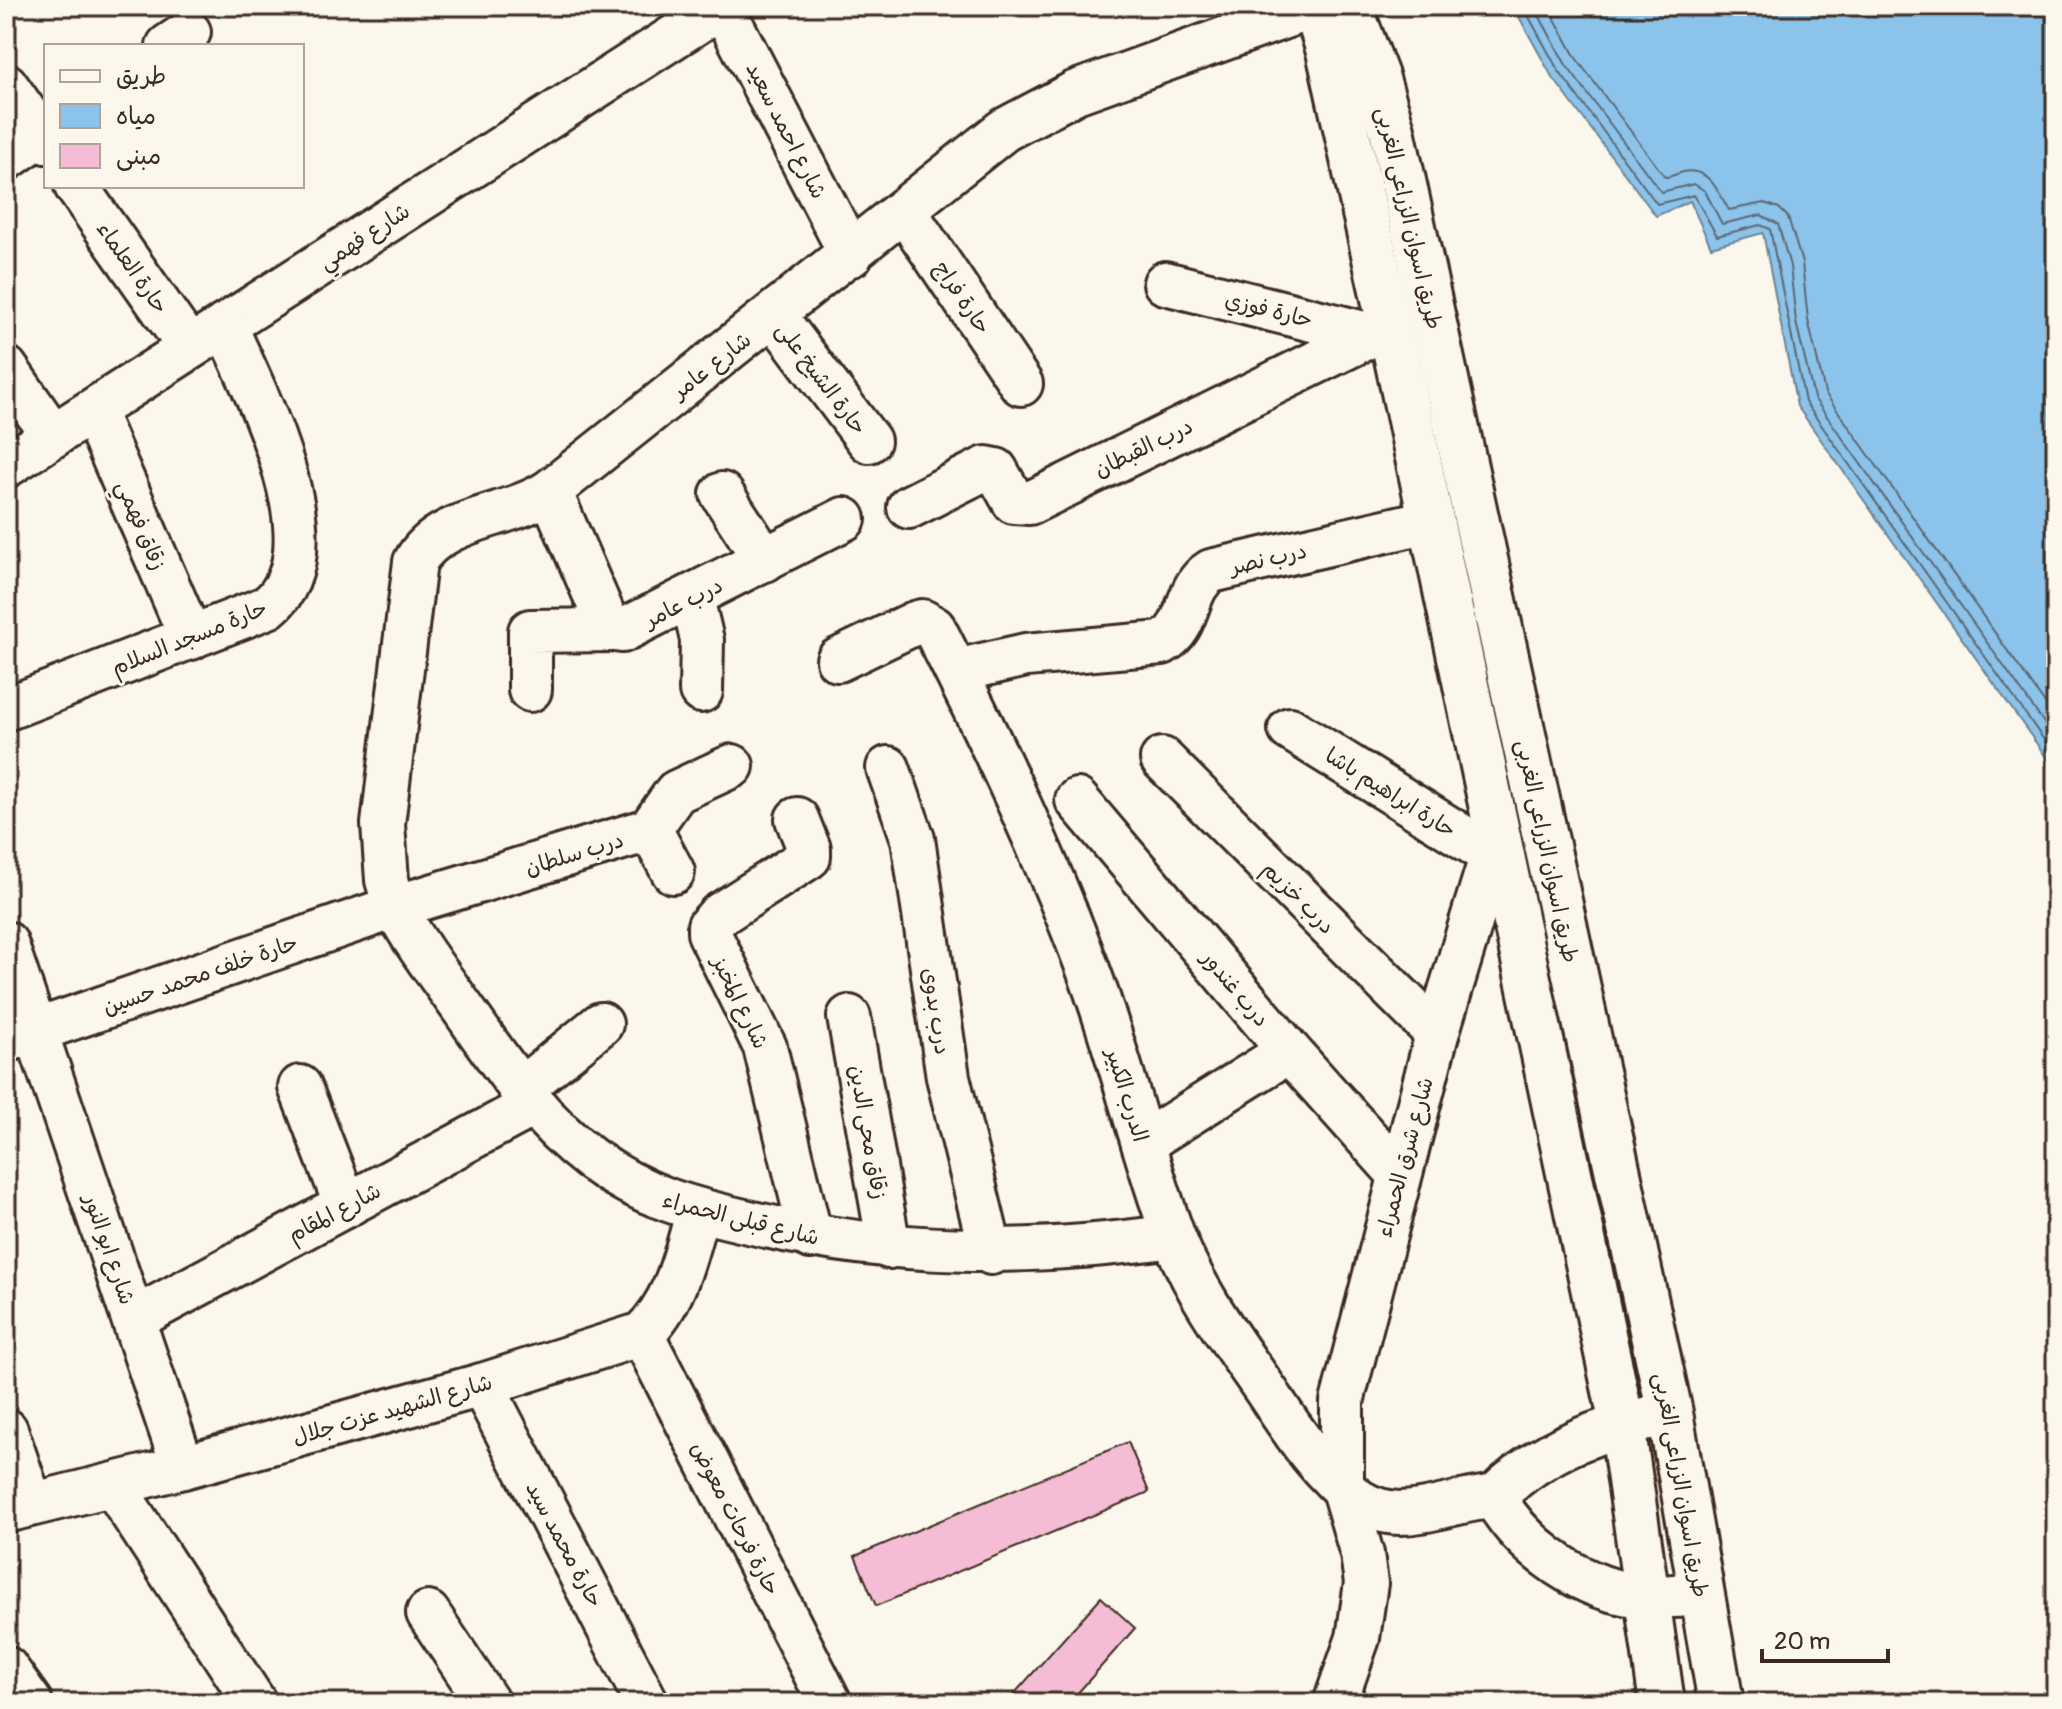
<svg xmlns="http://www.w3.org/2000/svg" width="2062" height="1709" viewBox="0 0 2062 1709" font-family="Pangolin,'Playpen Sans Arabic',sans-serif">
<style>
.water{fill:#8cc3ea;stroke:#6c8698;stroke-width:2}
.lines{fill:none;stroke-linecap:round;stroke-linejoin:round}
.shore{stroke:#5b6770;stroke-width:2}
.building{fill:#f4bdd5;stroke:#3b2a1e;stroke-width:2}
.minor-casing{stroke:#3b2a1e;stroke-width:48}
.major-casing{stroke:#3b2a1e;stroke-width:50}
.minor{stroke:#fbf7ec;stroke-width:42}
.major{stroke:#fbf7ec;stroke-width:44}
.labels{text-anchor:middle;stroke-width:6;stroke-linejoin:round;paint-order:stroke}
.street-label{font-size:22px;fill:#3b2a1e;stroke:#fbf7ec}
</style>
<rect width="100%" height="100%" fill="#fbf7ec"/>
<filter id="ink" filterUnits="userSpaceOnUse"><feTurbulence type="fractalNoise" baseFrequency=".0125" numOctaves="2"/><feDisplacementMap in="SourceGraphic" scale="16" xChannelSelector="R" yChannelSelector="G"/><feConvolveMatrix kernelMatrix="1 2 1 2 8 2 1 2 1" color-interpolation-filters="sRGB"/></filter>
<g filter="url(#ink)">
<polygon class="water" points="1513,6 2056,6 2056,771 1797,406 1763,233 1711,247 1690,201 1656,216 1551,75"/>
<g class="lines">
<g class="shore">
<polyline points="1523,6 1558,70 1657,204 1694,195 1717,236 1760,225 1770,229 1805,402 2056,757"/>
<polyline points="1534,6 1566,65 1661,192 1694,184 1705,191 1722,224 1761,215 1778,224 1790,266 1796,322 1814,398 2056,740"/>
<path d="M 1548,6 L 1576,58 L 1665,177 C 1671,177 1676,174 1683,172 C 1710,167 1718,192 1729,210 L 1764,203 L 1779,208 L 1788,217 L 1802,263 L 1808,320 L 1825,393 L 2056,719"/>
</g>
</g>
<g class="building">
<polygon points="1128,1442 1149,1492 876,1606 855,1556"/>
<polygon points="1101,1597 1135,1628 1069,1703 1006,1703"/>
</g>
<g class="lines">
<g class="minor-casing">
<g id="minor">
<polyline points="168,46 189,32"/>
<polyline points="6,85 46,142"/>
<polyline points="6,159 46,131"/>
<polyline points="76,186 189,347"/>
<polyline points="904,210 1021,384"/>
<polyline points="1165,283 1372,335"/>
<polyline points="774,315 869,441"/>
<polyline points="6,368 53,436"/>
<polyline points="93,411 191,638"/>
<polyline points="6,466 722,6 851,255"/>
<polyline points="550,491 606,621 614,630 622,631 844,519"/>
<polyline points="722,494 765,560"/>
<polyline points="909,507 986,468 996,470 1014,502 1030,503 1372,335 1391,330"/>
<polyline points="692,598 702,640 701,691"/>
<path d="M 838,660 L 915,623 L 922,621 L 934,628 C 990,738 1043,849 1086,964 C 1120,1053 1140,1146 1173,1235 C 1195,1293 1234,1344 1269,1395 C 1293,1431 1322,1476 1359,1501 C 1403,1529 1448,1499 1494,1497"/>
<path d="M 956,671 L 1026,655 L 1162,643 C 1192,627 1183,588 1211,571 L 1429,521"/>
<polyline points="530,690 530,631 614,630"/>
<path d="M 6,709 L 268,607 C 339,550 254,391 225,325"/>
<polyline points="1290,729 1492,855"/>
<polyline points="1162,759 1437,1034"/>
<polyline points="888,768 913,839 948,1077 991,1253"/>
<polyline points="1077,800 1289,1051 1399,1174"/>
<polyline points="797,819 809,849 809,857 719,915 709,926 709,933 765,1047 811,1237"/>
<polyline points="650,829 673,872"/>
<polyline points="6,943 183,1467"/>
<polyline points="849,1017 889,1247"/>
<polyline points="6,1041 395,907 642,832 650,829 676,792 732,766"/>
<polyline points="300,1087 346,1206"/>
<polyline points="520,1090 601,1024"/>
<polyline points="1143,1143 1289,1051"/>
<path d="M 1173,1236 C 1028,1256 896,1257 753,1223 C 691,1209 643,1197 591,1159 C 538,1119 503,1066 466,1013 C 441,978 415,944 395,907 L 387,880 L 383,824 L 415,562 C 439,517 508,519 550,491 L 1004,130 L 1076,92 L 1315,6"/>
<polyline points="134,1319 533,1105"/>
<polyline points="642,1334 830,1703"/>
<polyline points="482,1385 647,1703"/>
<polyline points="6,1430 31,1503"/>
<polyline points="113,1485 255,1703"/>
<path d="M 1494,1497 C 1524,1549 1584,1592 1646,1596 C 1664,1598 1684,1595 1702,1594"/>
<path d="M 1494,1497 C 1544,1447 1602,1428 1670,1413"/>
<path d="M 6,1511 L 183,1467 L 482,1385 L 642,1334 C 677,1301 685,1255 698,1210"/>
<polyline points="428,1613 488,1703"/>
<polyline points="6,1668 31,1703"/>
<polyline points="1335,1703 1358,1638 1366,1583 1362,1554 1342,1486 1342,1402 1437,1034 1498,834"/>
</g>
</g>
<g class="major-casing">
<g id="major">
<polyline points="1315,6 1329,51 1391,330 1622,1424 1662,1703"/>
<polyline points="1349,6 1377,79 1392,130 1670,1413 1721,1703"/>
</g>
</g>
<use href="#minor" class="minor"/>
<use href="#major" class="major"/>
</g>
</g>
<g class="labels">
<g class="street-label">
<text transform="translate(787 130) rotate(63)" y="8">شارع احمد سعيد</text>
<text transform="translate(1410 218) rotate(77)" y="8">طريق اسوان الزراعى الغربى</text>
<text transform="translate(364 236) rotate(-33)" y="8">شارع فهمي</text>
<text transform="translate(133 267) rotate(55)" y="8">حارة العلماء</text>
<text transform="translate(963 297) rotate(56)" y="8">حارة فراج</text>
<text transform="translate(1269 309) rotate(14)" y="8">حارة فوزي</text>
<text transform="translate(711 365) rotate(-38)" y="8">شارع عامر</text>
<text transform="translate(822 378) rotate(53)" y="8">حارة الشيخ على</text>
<text transform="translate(1143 447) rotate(-26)" y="8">درب القبطان</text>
<text transform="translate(142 525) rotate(67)" y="8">زقاق فهمي</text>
<text transform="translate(1268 558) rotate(-13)" y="8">درب نصر</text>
<text transform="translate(683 602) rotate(-27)" y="8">درب عامر</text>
<text transform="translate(189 637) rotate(-22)" y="8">حارة مسجد السلام</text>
<text transform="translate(1391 792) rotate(32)" y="8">حارة ابراهيم باشا</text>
<text transform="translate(1548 851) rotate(78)" y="8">طريق اسوان الزراعى الغربى</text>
<text transform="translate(574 853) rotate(-17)" y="8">درب سلطان</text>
<text transform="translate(1299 897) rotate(45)" y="8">درب خزيم</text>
<text transform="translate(200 974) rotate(-19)" y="8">حارة خلف محمد حسين</text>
<text transform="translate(1236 988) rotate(50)" y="8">درب غندور</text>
<text transform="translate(741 1002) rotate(64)" y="8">شارع المخبز</text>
<text transform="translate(937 1011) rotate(81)" y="8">درب بدوى</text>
<text transform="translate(1128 1095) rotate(73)" y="8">الدرب الكبير</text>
<text transform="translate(869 1132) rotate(80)" y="8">زقاق محى الدين</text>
<text transform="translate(1404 1157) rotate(-75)" y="8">شارع شرق الحمراء</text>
<text transform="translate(334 1212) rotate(-28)" y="8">شارع المقام</text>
<text transform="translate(741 1218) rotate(14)" y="8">شارع قبلى الحمراء</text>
<text transform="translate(110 1249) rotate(71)" y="8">شارع ابو النور</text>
<text transform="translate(392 1409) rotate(-16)" y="8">شارع الشهيد عزت جلال</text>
<text transform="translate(1682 1485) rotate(80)" y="8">طريق اسوان الزراعى الغربى</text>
<text transform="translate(736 1518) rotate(63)" y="8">حارة فرحات معوض</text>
<text transform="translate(565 1544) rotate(62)" y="8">حارة محمد سيد</text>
</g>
</g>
<rect width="2062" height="1709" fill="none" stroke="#fbf7ec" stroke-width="32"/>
<rect x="16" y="16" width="2030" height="1677" fill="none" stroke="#3b2a1e" stroke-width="3" filter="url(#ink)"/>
<rect x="44" y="44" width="260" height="144" fill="#fbf7ec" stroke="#aea59a" stroke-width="2"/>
<rect x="60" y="70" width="40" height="12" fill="#fbf7ec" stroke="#aea59a" stroke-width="2"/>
<text x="116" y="84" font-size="24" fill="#3b2a1e">طريق</text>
<rect x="60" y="104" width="40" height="24" fill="#8cc3ea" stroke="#aea59a" stroke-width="2"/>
<text x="116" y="124" font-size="24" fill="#3b2a1e">مياه</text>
<rect x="60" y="144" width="40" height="24" fill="#f4bdd5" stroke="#aea59a" stroke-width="2"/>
<text x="116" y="164" font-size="24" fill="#3b2a1e">مبنى</text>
<path d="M1762 1649v12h126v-12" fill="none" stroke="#3b2a1e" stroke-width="4"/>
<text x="1774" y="1649" font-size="24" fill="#3b2a1e" stroke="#fbf7ec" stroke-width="6" paint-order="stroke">20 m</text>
</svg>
